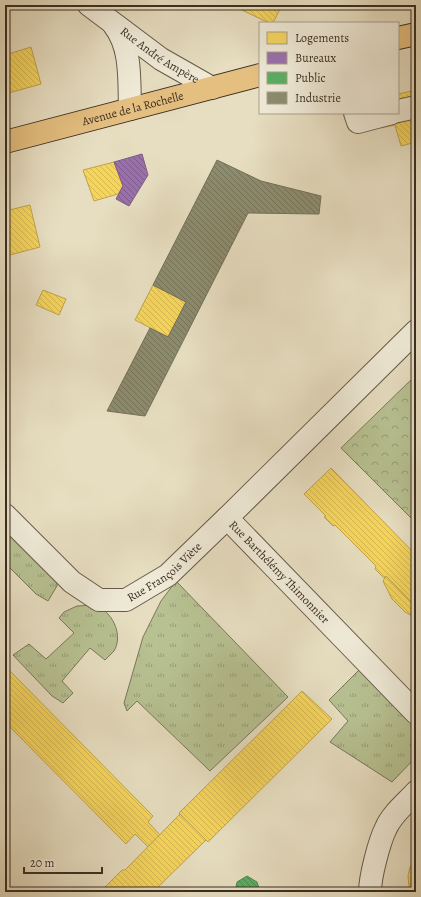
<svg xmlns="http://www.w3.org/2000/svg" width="421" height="897" viewBox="0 0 421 897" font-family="Alegreya,serif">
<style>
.grass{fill:url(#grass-tufts);stroke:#79785a}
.park{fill:url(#park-crowns);stroke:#79785a}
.homes{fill:url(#homes-back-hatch);stroke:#bea34b}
.offices{fill:url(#offices-back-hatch);stroke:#7d5c82}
.public{fill:url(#public-back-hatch);stroke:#51884e}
.industry{fill:url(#industry-back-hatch);stroke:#747057}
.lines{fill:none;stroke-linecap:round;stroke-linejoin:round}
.minor-casing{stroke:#665a4a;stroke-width:24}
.major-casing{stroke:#3b2e22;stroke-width:24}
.minor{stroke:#efead7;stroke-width:22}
.major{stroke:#e4bf80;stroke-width:22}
.labels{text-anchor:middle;stroke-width:4;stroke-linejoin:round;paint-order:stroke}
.street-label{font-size:12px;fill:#3b2e22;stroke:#efead7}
</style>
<defs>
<pattern id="grass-tufts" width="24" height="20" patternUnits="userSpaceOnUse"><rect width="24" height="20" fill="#b7c192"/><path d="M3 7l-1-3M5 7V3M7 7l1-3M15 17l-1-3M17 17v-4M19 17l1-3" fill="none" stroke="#969d77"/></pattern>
<pattern id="park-crowns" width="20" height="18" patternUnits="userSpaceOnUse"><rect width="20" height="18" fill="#b7c192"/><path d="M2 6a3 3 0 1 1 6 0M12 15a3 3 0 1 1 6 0" fill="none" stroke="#969d77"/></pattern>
<pattern id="homes-back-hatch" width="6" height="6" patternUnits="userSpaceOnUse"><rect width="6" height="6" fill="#f6d55c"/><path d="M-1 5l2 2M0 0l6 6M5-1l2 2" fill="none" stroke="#d4b750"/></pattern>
<pattern id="offices-back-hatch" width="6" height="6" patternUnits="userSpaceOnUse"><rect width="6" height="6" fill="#9970ab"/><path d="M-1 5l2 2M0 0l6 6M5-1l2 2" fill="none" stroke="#7e5c8b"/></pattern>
<pattern id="public-back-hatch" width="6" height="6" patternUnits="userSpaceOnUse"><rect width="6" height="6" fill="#5aae61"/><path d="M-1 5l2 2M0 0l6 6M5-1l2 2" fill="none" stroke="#4c8e50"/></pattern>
<pattern id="industry-back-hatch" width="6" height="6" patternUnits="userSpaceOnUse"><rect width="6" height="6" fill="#8c8c6e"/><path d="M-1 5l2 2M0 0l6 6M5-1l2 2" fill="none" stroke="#74735a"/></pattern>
</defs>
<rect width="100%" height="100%" fill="#e7dec1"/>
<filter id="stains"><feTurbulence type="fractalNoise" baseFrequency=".005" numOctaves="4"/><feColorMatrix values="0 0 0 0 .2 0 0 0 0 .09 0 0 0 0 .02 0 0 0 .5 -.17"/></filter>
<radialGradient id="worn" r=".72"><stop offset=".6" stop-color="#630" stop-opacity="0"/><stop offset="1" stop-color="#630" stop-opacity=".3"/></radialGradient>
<g class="grass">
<polygon points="5,528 57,580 57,586 48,601 36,594 5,563"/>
<polygon points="176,581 288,697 210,771 137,701 127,711 124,703 143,637 161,601"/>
<path d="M 77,606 C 83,606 93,604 99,607 C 114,615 123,636 114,651 C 111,654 108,657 105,660 L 90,648 L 62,681 L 73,693 L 63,703 L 52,696 L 13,655 L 29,644 L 46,659 L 74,633 L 59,618 L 64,612 Z"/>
<polygon points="359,670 416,727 416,757 392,782 330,742 348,721 329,700"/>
</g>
<polygon class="park" points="416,375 416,523 341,448"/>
<g class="homes">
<polygon points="244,5 282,5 273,23 269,23 242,10"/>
<polygon points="31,47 41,84 5,94 5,55"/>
<polygon points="416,90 416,142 401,146 395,125 381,128 377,113 398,113 398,94"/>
<polygon points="114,162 123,186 118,194 94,201 83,170"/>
<polygon points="30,205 40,247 6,256 5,211"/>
<polygon points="153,285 186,302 168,337 135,320"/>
<polygon points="43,290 66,299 59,315 36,305"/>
<polygon points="5,302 9,318 5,319"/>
<polygon points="331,468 416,555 416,607 386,576 384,578 375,569 376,566 335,525 333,526 324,517 326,516 304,494"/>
<polygon points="386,576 416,607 416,618 405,612 392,599 383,581"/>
<polygon points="5,666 153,816 148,822 160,835 148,847 135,834 126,844 5,722"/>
<polygon points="302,691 332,719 208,842 179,813"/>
<polygon points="180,814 206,840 153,892 100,892 122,870 125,870"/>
<polygon points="416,860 416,892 412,892 409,886 408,876 410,867"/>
</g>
<polygon class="offices" points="142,154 148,175 129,206 116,199 123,186 114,162"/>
<polygon class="public" points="247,876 257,882 259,888 303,889 303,891 330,891 333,888 334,889 333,892 235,892 237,882"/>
<polygon class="industry" points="217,160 261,181 321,196 319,214 248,213 145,416 107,411 150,328 168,337 186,302 153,285"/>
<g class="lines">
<g class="minor-casing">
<g id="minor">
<path id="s1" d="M 89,5 L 161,59 L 212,88"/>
<path d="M 114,25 C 132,48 129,81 130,109"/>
<polyline points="398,111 416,107"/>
<polyline points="355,113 358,122 392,113"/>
<path id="s2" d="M 416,331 L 227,518 L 416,713"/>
<path id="s3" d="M 5,515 L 72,582 L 99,600 L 126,600 L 168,575 L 227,518"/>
<path d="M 370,892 C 370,877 379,842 386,828 C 392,814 406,803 416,792"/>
</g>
</g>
<g class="major-casing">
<g id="major">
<polyline points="398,38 416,34"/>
<path id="s4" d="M 5,142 L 260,75"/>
</g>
</g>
<use href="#minor" class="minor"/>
<use href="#major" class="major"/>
</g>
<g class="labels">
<g class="street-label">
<text dy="4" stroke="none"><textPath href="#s1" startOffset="87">Rue André Ampère</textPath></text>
<text dy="4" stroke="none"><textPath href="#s4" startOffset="132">Avenue de la Rochelle</textPath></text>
<text dy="4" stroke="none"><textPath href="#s3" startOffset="202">Rue François Viète</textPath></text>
<text dy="4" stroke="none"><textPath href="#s2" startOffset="341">Rue Barthélémy Thimonnier</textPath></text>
</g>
</g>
<rect width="421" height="897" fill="none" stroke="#e7dec1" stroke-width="20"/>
<rect x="6" y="6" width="409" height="885" fill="none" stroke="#3b2e22" stroke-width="2"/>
<rect x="10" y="10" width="401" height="877" fill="none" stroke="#3b2e22"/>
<rect x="259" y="22" width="140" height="92" fill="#efead7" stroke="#a79f8f"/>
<rect x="267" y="32" width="20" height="12" fill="#f6d55c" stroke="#a79f8f"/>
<text x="295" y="42" font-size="12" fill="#3b2e22">Logements</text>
<rect x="267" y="52" width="20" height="12" fill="#9970ab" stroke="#a79f8f"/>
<text x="295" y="62" font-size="12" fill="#3b2e22">Bureaux</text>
<rect x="267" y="72" width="20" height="12" fill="#5aae61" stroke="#a79f8f"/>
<text x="295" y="82" font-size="12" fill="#3b2e22">Public</text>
<rect x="267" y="92" width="20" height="12" fill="#8c8c6e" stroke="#a79f8f"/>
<text x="295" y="102" font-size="12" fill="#3b2e22">Industrie</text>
<path d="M24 867v6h78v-6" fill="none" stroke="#3b2e22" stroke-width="2"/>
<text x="30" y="867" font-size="12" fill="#3b2e22" stroke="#efead7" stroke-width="3" paint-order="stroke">20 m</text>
<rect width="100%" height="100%" filter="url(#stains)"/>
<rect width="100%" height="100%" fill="url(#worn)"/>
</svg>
